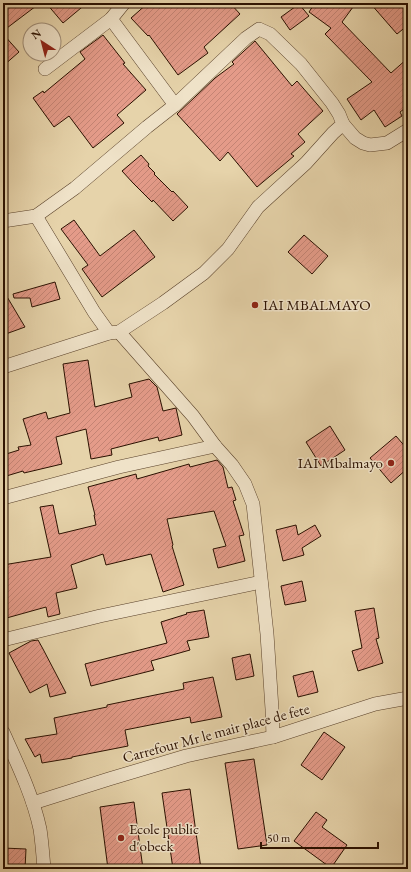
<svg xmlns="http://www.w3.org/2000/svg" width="411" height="872" viewBox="0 0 411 872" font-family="'EB Garamond',serif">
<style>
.building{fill:url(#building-hatch);stroke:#2a1000}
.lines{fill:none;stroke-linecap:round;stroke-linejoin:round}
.street-casing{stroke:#59412a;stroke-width:14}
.street{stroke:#efe2c8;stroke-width:13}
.poi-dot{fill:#8f2418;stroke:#efe2c8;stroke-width:1.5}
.labels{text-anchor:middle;stroke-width:3;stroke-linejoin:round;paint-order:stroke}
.poi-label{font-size:15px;fill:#2a1000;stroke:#efe2c8;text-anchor:start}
.street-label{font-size:15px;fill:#2a1000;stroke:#efe2c8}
</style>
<defs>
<pattern id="building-hatch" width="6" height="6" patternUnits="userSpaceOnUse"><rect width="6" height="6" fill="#e49b89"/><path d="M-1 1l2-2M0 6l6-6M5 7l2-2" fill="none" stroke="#c48474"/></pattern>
</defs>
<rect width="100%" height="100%" fill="#e6d3aa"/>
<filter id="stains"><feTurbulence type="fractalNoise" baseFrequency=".005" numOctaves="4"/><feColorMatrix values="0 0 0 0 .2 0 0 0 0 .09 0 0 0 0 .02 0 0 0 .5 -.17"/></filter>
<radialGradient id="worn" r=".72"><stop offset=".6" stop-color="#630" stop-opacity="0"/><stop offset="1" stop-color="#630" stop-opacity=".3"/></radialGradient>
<g class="building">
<polygon points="13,3 40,3 3,31 3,10"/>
<polygon points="46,3 87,3 63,23"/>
<polygon points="148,3 230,3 240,14 204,47 208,53 178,75 149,35 148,36 131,18"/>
<polygon points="315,3 356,3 342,22 391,73 408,58 408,106 400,112 402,116 385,127 374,110 361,120 347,99 372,82 325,34 331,28 309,12"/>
<polygon points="370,3 404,3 408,8 408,25 397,34"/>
<polygon points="299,4 309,16 290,30 281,17"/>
<polygon points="3,34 19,52 3,66"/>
<polygon points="103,35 125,63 123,64 146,90 117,115 124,123 93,148 69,116 54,127 33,98 43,91 44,93 85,59 80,52"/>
<polygon points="255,41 292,86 297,81 323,111 298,134 305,142 291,154 294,156 257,187 228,152 220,161 177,114 215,78 234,64 232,62"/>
<polygon points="141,155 149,164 148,166 155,173 154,174 172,192 173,191 188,207 173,221 153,200 152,202 133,183 122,171"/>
<polygon points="74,220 100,256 134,230 155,257 102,297 82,269 88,265 61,229"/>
<polygon points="304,235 328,256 312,274 288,252"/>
<polygon points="55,282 60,299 32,307 30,298 14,298 13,294"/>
<polygon points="3,290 25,327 3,335"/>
<polygon points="88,360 95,407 132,397 129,384 149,379 157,387 163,411 176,408 182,435 159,441 158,437 111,449 112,455 91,459 86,429 56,437 62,464 24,473 23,471 3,477 3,455 19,450 18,447 31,445 23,419 46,412 48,419 70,413 63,364"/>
<polygon points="330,426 345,450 321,466 306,442"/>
<polygon points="396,436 408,450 408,468 391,483 370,458"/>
<polygon points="217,460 223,467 228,488 232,487 236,500 233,501 244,535 239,536 245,561 218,568 213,549 226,546 214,511 167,519 173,545 172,546 184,585 163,592 151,554 106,565 103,554 71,565 77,588 56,593 60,614 48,617 46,607 3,619 3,565 51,557 40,507 53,505 59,534 96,525 94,515 95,515 88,487 136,474 137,479 189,464 190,467"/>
<polygon points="296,525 298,535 315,525 321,536 302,548 304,555 283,561 276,530"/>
<polygon points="302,581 306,601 285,605 281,586"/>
<polygon points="374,608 379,638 376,639 383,663 358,671 352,651 362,648 355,611"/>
<polygon points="204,610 209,637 187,641 190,650 151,661 154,670 91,686 85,664 167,643 161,622 187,614 186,613"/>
<polygon points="38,640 43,649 66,693 50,697 47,684 30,693 9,653 31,641"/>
<polygon points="250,654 254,676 236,680 232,658"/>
<polygon points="313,671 318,692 298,697 293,676"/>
<polygon points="213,677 222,717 191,723 190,717 125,730 128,746 72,757 72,758 42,763 40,754 35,757 25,739 57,734 54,718 107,707 107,705 184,689 183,683"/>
<polygon points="324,732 345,747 322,780 301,765"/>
<polygon points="254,759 267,845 238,849 225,763"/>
<polygon points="190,789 201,869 173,869 162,793"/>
<polygon points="134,802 143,869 108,869 100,807"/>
<polygon points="316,812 327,820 322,827 347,845 331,868 294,841"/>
<polygon points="3,848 26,849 25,869 3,869"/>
</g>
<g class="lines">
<g class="street-casing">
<g id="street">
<polyline points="111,19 175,105"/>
<polyline points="45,69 111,19 124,3"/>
<polyline points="343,124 355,138 363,143 370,145 387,143 408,130"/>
<polyline points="36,216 94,312 109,333"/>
<polyline points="3,221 36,216 75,188 147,127 175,105 246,38 259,29 270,34 301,64 332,103 339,114 343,124 333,133 306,163 258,207 228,249 204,273 163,303 119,332 109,333 3,367"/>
<polyline points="119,332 193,416 215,446 232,465 245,484 253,504 267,634 272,709 273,737"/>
<polyline points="3,498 119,467 215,446"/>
<polyline points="3,640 100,616 261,582"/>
<path d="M 3,732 C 17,763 33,796 40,829 C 42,842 43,856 44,869"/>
<polyline points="33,803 109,779 186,756 273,737 375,704 408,698"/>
</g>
</g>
<use href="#street" class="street"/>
</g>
<g class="poi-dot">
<circle cx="255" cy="305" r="4"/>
<circle cx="391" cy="463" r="4"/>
<circle cx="121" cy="838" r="4"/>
</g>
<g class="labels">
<g class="poi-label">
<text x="263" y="310">IAI MBALMAYO</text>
<text x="383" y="468" text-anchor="end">IAI Mbalmayo</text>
<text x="129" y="834">Ecole public<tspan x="129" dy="17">d'obeck</tspan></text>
</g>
<g class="street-label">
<text transform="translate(216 733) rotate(-15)" y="5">Carrefour Mr le mair place de fete</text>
</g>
</g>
<rect width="411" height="872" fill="none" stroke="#e6d3aa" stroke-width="16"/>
<rect x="4" y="4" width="403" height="864" fill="none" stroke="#2a1000" stroke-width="2"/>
<rect x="8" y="8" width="395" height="856" fill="none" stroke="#2a1000"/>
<g transform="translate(42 42) rotate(324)"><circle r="19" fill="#efe2c8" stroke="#a08e78"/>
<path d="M0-3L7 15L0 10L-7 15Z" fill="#8f2418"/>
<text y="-6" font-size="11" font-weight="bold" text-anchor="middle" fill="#2a1000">N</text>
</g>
<path d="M261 842v6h117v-6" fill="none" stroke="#2a1000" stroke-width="2"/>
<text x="267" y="842" font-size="12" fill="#2a1000" stroke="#efe2c8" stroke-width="3" paint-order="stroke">50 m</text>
<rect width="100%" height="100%" filter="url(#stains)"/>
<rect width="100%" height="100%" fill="url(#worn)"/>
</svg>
